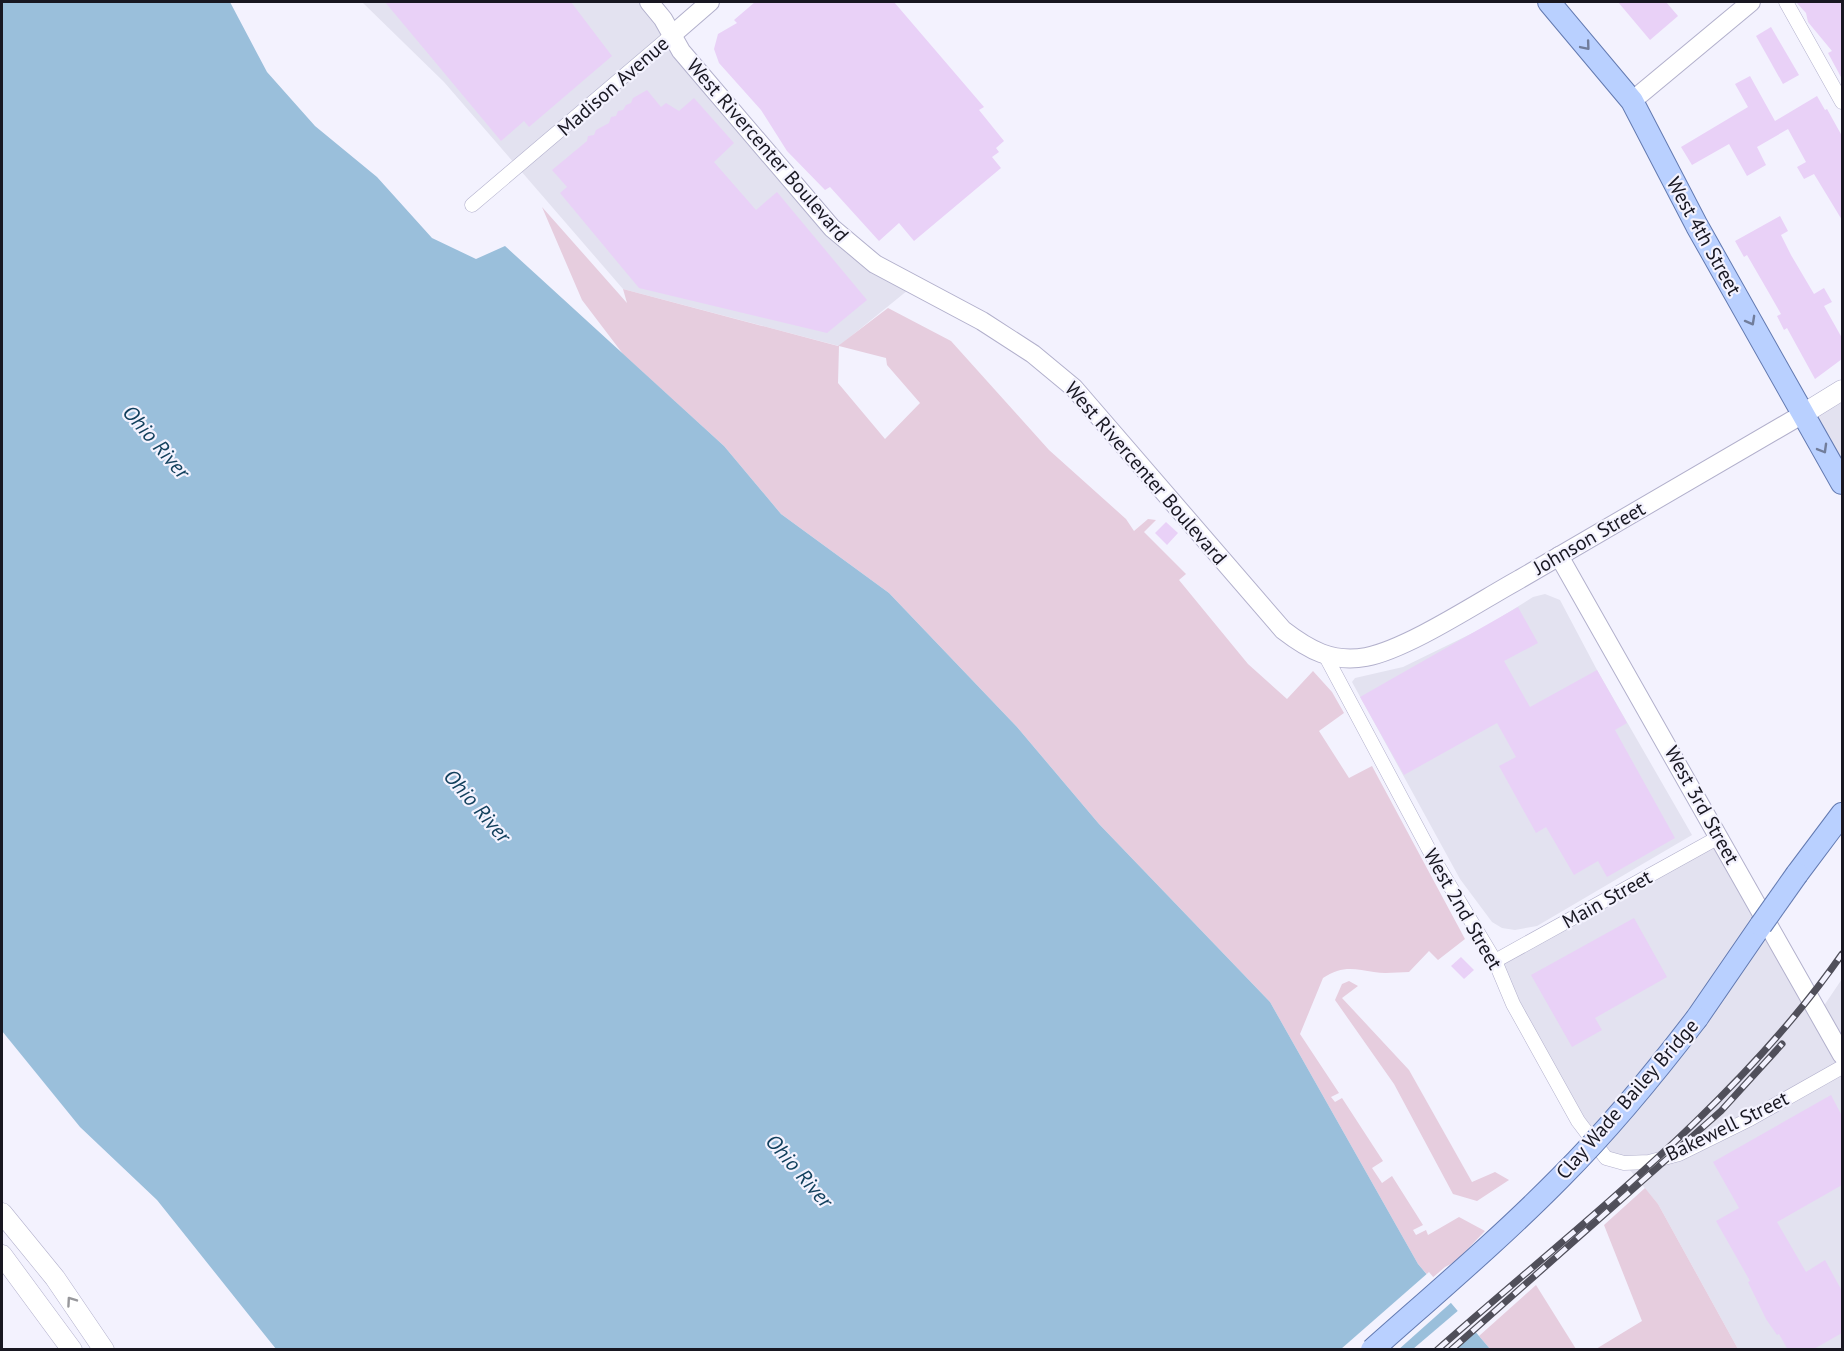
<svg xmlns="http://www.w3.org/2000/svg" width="1844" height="1351" viewBox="0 0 1844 1351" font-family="'PT Sans',sans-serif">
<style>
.built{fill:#e3e2f0}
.green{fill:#e6cdde;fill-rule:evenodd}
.water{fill:#9abfdb}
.pier{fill:#f3f2fe}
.building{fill:#e9d1f7}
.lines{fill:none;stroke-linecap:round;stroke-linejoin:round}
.minor-casing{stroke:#b2b0cc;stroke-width:15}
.tertiary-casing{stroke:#b2b0cc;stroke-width:20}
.secondary-casing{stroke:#b2b0cc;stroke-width:21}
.primary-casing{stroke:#637ab1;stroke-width:24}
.minor{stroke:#fff;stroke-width:14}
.tertiary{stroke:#fff;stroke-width:18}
.secondary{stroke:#fff;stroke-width:20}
.primary{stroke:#b9d0ff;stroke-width:22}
.rail-casing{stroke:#504f5a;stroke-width:7}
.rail{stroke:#f3f2fe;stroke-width:4.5;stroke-dasharray:14;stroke-linecap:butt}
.primary-bridge-casing{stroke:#637ab1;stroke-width:24;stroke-linecap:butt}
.primary-bridge{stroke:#b9d0ff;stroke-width:22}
.oneway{stroke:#717d9b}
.oneway2{stroke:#97979b}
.labels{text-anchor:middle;stroke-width:4.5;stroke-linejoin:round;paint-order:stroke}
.street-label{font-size:20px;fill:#181721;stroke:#f3f2fe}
.water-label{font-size:21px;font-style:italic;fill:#12405d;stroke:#f3f2fe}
</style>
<rect width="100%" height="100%" fill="#f3f2fe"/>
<g class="built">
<polygon points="362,2 649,2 832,228 913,286 839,346 623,289 444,82"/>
<polygon points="1842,390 1842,483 1803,414"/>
<polygon points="1545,594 1560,600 1597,670 1692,835 1537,926 1515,930 1502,928 1492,922 1460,879 1352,682 1355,678 1403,667 1485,627 1533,597"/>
<polygon points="1719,837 1819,1013 1842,979 1842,1349 1738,1349 1658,1204 1624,1163 1606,1158 1495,961"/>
</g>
<g class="green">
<path d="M 542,207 L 627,303 L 623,289 L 838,346 L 888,308 L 951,341 L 1049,450 L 1126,519 L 1134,531 L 1148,519 L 1156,520 L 1144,532 L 1186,574 L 1179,580 L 1248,664 L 1287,699 L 1313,671 L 1332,692 L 1344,713 L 1319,731 L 1349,778 L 1372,766 L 1465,939 L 1438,960 L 1429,951 L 1409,972 C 1398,972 1385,974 1374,972 C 1355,969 1342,965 1323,978 L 1300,1034 L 1339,1093 L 1331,1097 L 1335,1102 L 1342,1098 L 1383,1161 L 1372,1168 L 1382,1183 L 1392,1176 L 1423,1225 L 1413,1230 L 1416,1235 L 1426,1230 L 1428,1235 L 1459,1217 L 1485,1231 L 1455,1262 L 1445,1267 L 1431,1279 L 1418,1264 L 1270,1002 L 1099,824 L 1017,727 L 889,593 L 781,514 L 724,446 L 623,354 L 582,300 ZM 839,346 L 886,358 L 887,365 L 920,403 L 885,439 L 838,383 Z"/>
<polygon points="1349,981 1358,986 1342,998 1409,1070 1472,1182 1495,1172 1509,1180 1477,1201 1453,1194 1394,1084 1335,1000 1342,984"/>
<polygon points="1645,1188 1658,1204 1738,1349 1596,1349 1642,1321 1604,1225"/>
<polygon points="1536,1285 1576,1349 1490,1349 1479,1336"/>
</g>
<polygon class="water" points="2,2 230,2 267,72 315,126 377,177 432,238 476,259 505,246 724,446 781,514 889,593 1017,727 1099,824 1270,1002 1418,1264 1490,1349 276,1349 157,1200 80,1127 2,1031"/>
<g class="pier">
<polygon points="1429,1272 1453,1301 1398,1350 1341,1349"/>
<polygon points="1460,1309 1474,1326 1448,1349 1413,1349"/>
</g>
<g class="building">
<polygon points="385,2 571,2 612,56 529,127 524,121 501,141"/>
<polygon points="755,2 894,2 984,107 979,110 1004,141 996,148 999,152 992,157 1001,168 914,241 899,223 879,241 830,187 825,190 787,151 761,110 719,63 714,49 718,34 737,23 734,20"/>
<polygon points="1618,2 1666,2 1678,16 1650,40"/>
<polygon points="1796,2 1842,2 1842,79 1828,53 1832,51 1808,22 1806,13"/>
<polygon points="1771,27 1799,75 1783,84 1756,36"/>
<polygon points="1750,76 1775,121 1817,96 1825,110 1827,109 1842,136 1842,220 1814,174 1804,179 1797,167 1806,162 1788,129 1757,147 1766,165 1747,176 1729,144 1692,165 1681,147 1748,107 1735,84"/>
<polygon points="647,90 661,107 666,103 679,111 694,98 734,143 714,162 756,210 777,192 867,300 827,333 639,288 560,193 567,187 552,170 587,141 588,136 594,135 596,130 609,123 611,117 616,116 618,111 623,110 626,105 631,103 633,98"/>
<polygon points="1780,216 1788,231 1781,235 1791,255 1814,294 1824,288 1832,302 1824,306 1842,338 1842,359 1815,379 1787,328 1784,330 1777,316 1781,314 1769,293 1747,255 1744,257 1735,241"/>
<polygon points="1166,522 1178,533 1167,545 1155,533"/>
<polygon points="1518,607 1538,643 1504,661 1530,707 1597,670 1627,723 1615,730 1675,838 1607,877 1598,861 1574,875 1546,827 1536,833 1499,766 1516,757 1497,723 1404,775 1360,697"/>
<polygon points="1634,918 1667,977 1595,1018 1602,1030 1572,1047 1531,975"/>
<polygon points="1461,957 1474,970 1464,979 1451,966"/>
<polygon points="1831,1095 1842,1116 1842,1185 1777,1222 1806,1272 1825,1260 1842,1291 1842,1333 1812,1350 1788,1350 1779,1334 1777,1335 1766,1319 1748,1282 1750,1281 1716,1221 1739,1208 1713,1162"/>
</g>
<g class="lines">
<g class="minor-casing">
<g id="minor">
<polyline points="1786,2 1842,102"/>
<polyline points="472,205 672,35"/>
<polyline points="1325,655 1435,861 1495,961 1513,1004 1578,1121 1606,1158 1624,1163 1649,1162 1679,1154 1750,1119 1842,1067"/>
<polyline points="1495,961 1719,837"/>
</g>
</g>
<g class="tertiary-casing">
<g id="tertiary">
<path d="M 649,2 L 663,19 L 681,51 L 832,228 L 875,264 L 982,321 L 1033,354 L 1074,388 L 1283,630 C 1309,650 1332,663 1366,657 C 1408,649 1480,601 1520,579 C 1614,524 1708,469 1803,414"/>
<polyline points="672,35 710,2"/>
<polyline points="1632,101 1751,2"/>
<polyline points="1559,556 1842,1055"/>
</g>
</g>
<g class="secondary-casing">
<g id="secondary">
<polyline points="1803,414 1842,390"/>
<polyline points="2,1213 55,1278 104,1350"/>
<polyline points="2,1255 72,1350"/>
</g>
</g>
<g class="primary-casing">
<g id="primary">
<polyline points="1549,2 1632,101 1697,226 1842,483"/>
<polyline points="1797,874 1842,814"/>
<polyline points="1697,1018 1761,925"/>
</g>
</g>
<use href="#minor" class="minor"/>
<use href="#tertiary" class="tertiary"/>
<use href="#secondary" class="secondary"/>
<use href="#primary" class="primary"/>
<g class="rail-casing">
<g id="rail">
<path d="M 1437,1350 C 1575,1228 1737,1105 1842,954"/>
<polyline points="1451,1350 1721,1111 1782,1044"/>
</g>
</g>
<use href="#rail" class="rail"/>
<g class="primary-bridge-casing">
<g id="primary-bridge">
<polyline points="1761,925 1797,874"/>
<path d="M 1372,1350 C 1436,1293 1501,1238 1561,1177 C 1610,1128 1655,1073 1697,1018"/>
</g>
</g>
<use href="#primary-bridge" class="primary-bridge"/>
</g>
<defs><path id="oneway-chevron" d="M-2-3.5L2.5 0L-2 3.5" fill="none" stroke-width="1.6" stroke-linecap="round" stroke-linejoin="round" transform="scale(1.5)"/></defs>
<g class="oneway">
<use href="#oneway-chevron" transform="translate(1586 46) rotate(50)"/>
<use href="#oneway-chevron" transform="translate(1751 321) rotate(61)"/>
<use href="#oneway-chevron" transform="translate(1823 449) rotate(60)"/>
</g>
<use class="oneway2" href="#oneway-chevron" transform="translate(71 1301) rotate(-125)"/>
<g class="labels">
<g class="street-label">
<text transform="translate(613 86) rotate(-41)" y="7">Madison Avenue</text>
<text transform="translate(768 150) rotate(49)" y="7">West Rivercenter Boulevard</text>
<text transform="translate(1704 236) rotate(61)" y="7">West 4th Street</text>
<text transform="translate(1146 473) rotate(49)" y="7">West Rivercenter Boulevard</text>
<text transform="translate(1589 538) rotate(-30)" y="7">Johnson Street</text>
<text transform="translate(1702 805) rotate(61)" y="7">West 3rd Street</text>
<text transform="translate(1607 899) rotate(-29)" y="7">Main Street</text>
<text transform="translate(1463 909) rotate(60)" y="7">West 2nd Street</text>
<text transform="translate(1627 1099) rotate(-49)" y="7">Clay Wade Bailey Bridge</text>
<text transform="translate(1727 1126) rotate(-26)" y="7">Bakewell Street</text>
</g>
<g class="water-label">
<text transform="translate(156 442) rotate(49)" y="7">Ohio River</text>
<text transform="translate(477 806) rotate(49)" y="7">Ohio River</text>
<text transform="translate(799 1171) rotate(49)" y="7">Ohio River</text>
</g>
</g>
<rect width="1844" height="1351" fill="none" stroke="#181721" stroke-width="6"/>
</svg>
